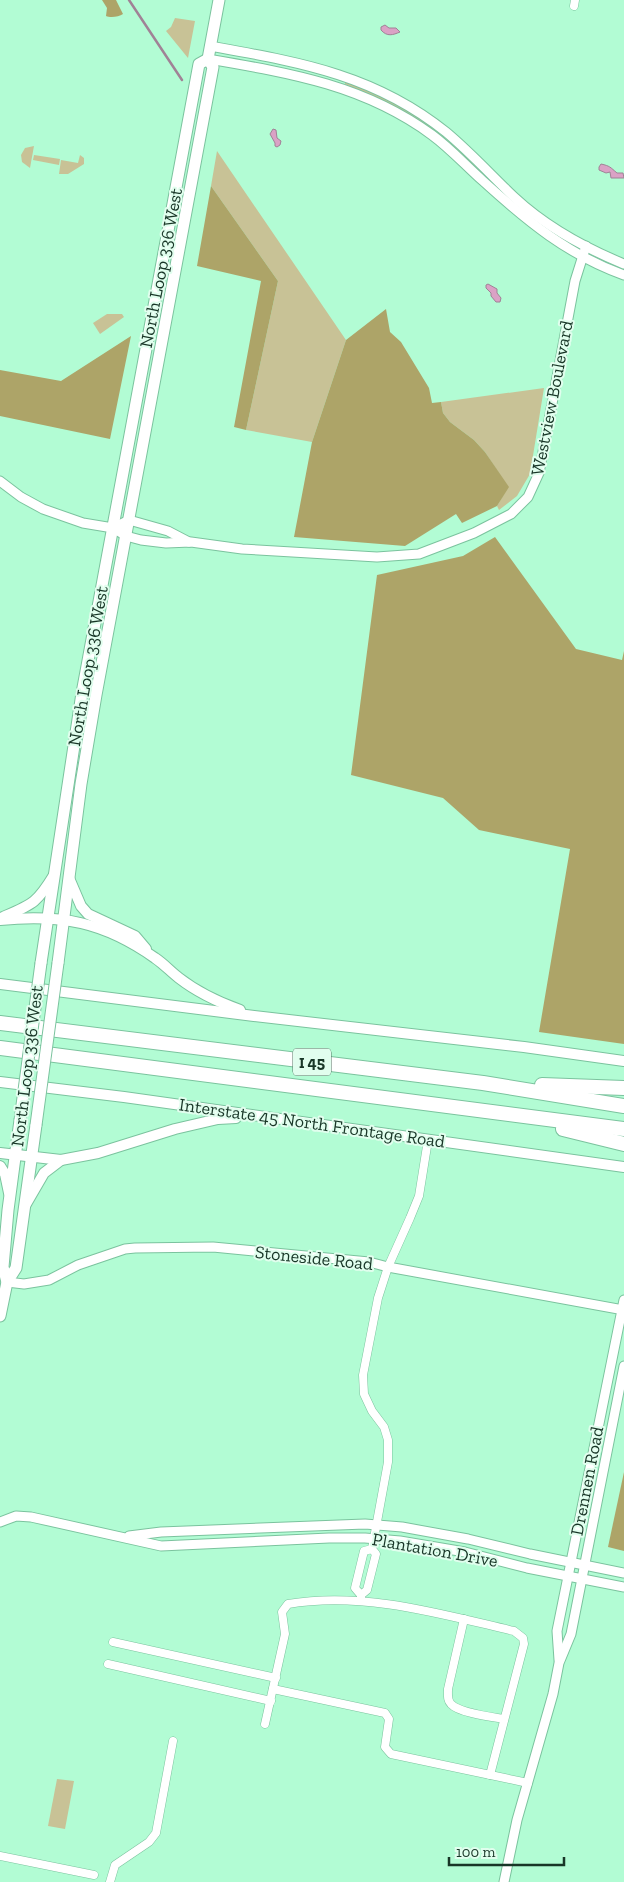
<svg xmlns="http://www.w3.org/2000/svg" width="624" height="1882" viewBox="0 0 624 1882" font-family="'Zilla Slab',serif">
<style>
.green{fill:#c8c296}
.forest{fill:#ada468}
.water{fill:#daa2c5;stroke:#a08296}
.lines{fill:none;stroke-linecap:round;stroke-linejoin:round}
.stream{stroke:#a08296;stroke-width:2.5}
.minor-casing{stroke:#7bc39e;stroke-width:9}
.tertiary-casing{stroke:#7bc39e;stroke-width:11}
.secondary-casing{stroke:#7bc39e;stroke-width:12}
.primary-casing{stroke:#7bc39e;stroke-width:13}
.motorway-casing{stroke:#7bc39e;stroke-width:16}
.minor{stroke:#fff;stroke-width:8}
.tertiary{stroke:#fff;stroke-width:9}
.secondary{stroke:#fff;stroke-width:10}
.primary{stroke:#fff;stroke-width:11}
.motorway{stroke:#fff;stroke-width:14}
.primary-bridge-casing{stroke:#7bc39e;stroke-width:13;stroke-linecap:butt}
.primary-bridge{stroke:#fff;stroke-width:11}
.labels{text-anchor:middle;stroke-width:4;stroke-linejoin:round;paint-order:stroke}
.shield{fill:#e1feee;stroke:#547263;stroke-width:1}
.shield-label{font-size:16px;font-weight:bold;fill:#183627}
.street-label{font-size:18px;fill:#183627;stroke:#e1feee}
</style>
<rect width="100%" height="100%" fill="#b2fcd4"/>
<g class="green">
<polygon points="175,18 195,21 188,58 166,31 171,27"/>
<path d="M 345,82 C 353,82 362,88 370,91 C 417,110 453,144 489,178 L 490,183 L 379,99 L 345,84 Z"/>
<polygon points="34,146 30,168 22,162 21,155 25,148"/>
<polygon points="217,151 346,340 312,442 246,430 278,281 211,186"/>
<polygon points="34,155 60,159 59,165 33,160"/>
<polygon points="80,155 84,158 84,164 68,174 59,174 61,160 78,163"/>
<polygon points="107,314 122,314 124,317 100,334 93,323"/>
<polygon points="544,388 530,474 517,496 499,510 497,506 508,487 485,452 474,440 450,422 443,413 441,402"/>
<polygon points="57,1779 74,1781 65,1829 48,1826"/>
</g>
<g class="forest">
<path d="M 102,0 L 116,0 L 123,14 C 119,17 110,18 106,16 L 107,8 Z"/>
<polygon points="211,186 278,281 246,430 234,427 261,281 197,266"/>
<polygon points="386,309 390,332 401,342 429,388 432,403 441,402 443,413 450,422 474,440 485,452 509,487 497,506 462,523 456,514 405,546 294,537 312,442 346,340"/>
<polygon points="131,336 110,439 0,416 0,370 61,381"/>
<polygon points="495,537 576,649 622,660 624,651 624,1044 539,1032 570,849 479,830 443,798 351,775 377,575 463,556"/>
<polygon points="624,1472 624,1551 608,1547"/>
</g>
<g class="water">
<path d="M 385,25 L 389,28 L 396,28 L 400,32 C 393,35 387,37 381,30 L 381,27 Z"/>
<polygon points="273,129 276,130 277,138 281,141 280,145 277,147 275,146 275,143 270,134"/>
<path d="M 601,164 C 610,166 610,167 617,173 L 623,173 L 624,178 L 611,178 L 610,172 L 606,173 L 599,170 L 599,167 Z"/>
<polygon points="488,284 497,289 497,293 501,298 500,302 496,302 491,296 491,293 486,288 486,285"/>
</g>
<g class="lines">
<polyline class="stream" points="129,0 182,80"/>
<g class="minor-casing">
<g id="minor">
<polyline points="574,6 575,0"/>
<polyline points="361,1595 367,1590 376,1554 372,1549 388,1462 388,1440 384,1427 372,1411 364,1394 363,1375 378,1298 388,1267 410,1218 419,1196 428,1140"/>
<polyline points="361,1599 361,1595 355,1588 364,1551 372,1549"/>
<path d="M 464,1619 L 448,1689 C 448,1695 447,1700 451,1704 C 459,1713 492,1717 504,1719"/>
<polyline points="113,1642 276,1678"/>
<polyline points="108,1664 271,1701"/>
<polyline points="273,1689 385,1713 389,1719 385,1747 391,1754 528,1783"/>
<path d="M 265,1724 L 285,1634 L 282,1612 L 288,1604 C 363,1591 441,1614 514,1631 L 523,1638 L 524,1644 L 490,1775"/>
<polyline points="0,1856 94,1875"/>
<polyline points="110,1882 115,1865 149,1842 156,1833 173,1741"/>
</g>
</g>
<g class="tertiary-casing">
<g id="tertiary">
<path d="M 210,46 C 298,62 374,74 446,132 C 470,152 491,175 514,197 C 545,226 585,248 624,264"/>
<path d="M 208,59 C 290,73 364,85 432,135 C 451,149 466,166 483,181 C 527,221 568,255 624,275"/>
<polyline points="0,481 21,497 43,509 83,523 113,528 126,536 141,540 166,543 191,542 242,549 377,557 419,554 474,533 511,514 528,497 539,473 575,281 586,246"/>
<polyline points="113,528 129,520 168,531 189,542"/>
<polyline points="7,1282 24,1284 49,1280 78,1265 125,1249 135,1248 213,1247 369,1262 388,1267 624,1310"/>
<polyline points="0,1522 16,1516 31,1517 161,1546 329,1538 365,1538 400,1541 465,1552 527,1568 624,1587"/>
<polyline points="129,1536 161,1532 365,1524 402,1527 468,1539 530,1554 624,1573"/>
<polyline points="559,1660 557,1631 624,1300"/>
<polyline points="504,1882 517,1820 553,1694 559,1663 571,1634 624,1366"/>
</g>
</g>
<g class="secondary-casing">
<g id="secondary">
<polyline points="69,878 81,906 88,914 135,936 146,949"/>
<path d="M 3,917 C 33,904 37,903 54,875"/>
<path d="M 0,920 C 62,914 104,922 155,958 C 164,964 171,972 179,978 C 197,992 218,1002 240,1010"/>
<polyline points="0,984 254,1016 524,1047 624,1061"/>
<polyline points="0,1082 124,1097 624,1167"/>
<polyline points="0,1153 61,1160 98,1153 175,1129 218,1119 236,1118"/>
<polyline points="0,1166 5,1174 9,1193"/>
<polyline points="26,1204 44,1173 61,1160"/>
</g>
</g>
<g class="primary-casing">
<g id="primary">
<polyline points="41,963 82,693 199,64 208,59"/>
<polyline points="58,963 81,784 96,695 213,67 208,59 219,0"/>
<polyline points="7,1282 16,1268 36,1125"/>
<polyline points="0,1316 7,1282 3,1267 8,1210 20,1120"/>
</g>
</g>
<g class="motorway-casing">
<g id="motorway">
<polyline points="0,1023 483,1083 624,1106"/>
<polyline points="0,1048 624,1129"/>
<polyline points="542,1085 624,1088"/>
<polyline points="563,1129 624,1144"/>
</g>
</g>
<use href="#minor" class="minor"/>
<use href="#tertiary" class="tertiary"/>
<use href="#secondary" class="secondary"/>
<use href="#primary" class="primary"/>
<use href="#motorway" class="motorway"/>
<g class="primary-bridge-casing">
<g id="primary-bridge">
<polyline points="20,1120 41,963"/>
<polyline points="36,1125 58,963"/>
</g>
</g>
<use href="#primary-bridge" class="primary-bridge"/>
</g>
<g class="labels">
<rect class="shield" x="293" y="1048.5" width="38" height="27" rx="4"/>
<g class="shield-label">
<text x="312" y="1068">I 45</text>
</g>
<g class="street-label">
<text transform="translate(161 268) rotate(-79)" y="6">North Loop 336 West</text>
<text transform="translate(552 398) rotate(-79)" y="6">Westview Boulevard</text>
<text transform="translate(88 666) rotate(-80)" y="6">North Loop 336 West</text>
<text transform="translate(27 1066) rotate(-83)" y="6">North Loop 336 West</text>
<text transform="translate(312 1123) rotate(8)" y="6">Interstate 45 North Frontage Road</text>
<text transform="translate(314 1258) rotate(6)" y="6">Stoneside Road</text>
<text transform="translate(587 1481) rotate(-79)" y="6">Drennen Road</text>
<text transform="translate(435 1550) rotate(10)" y="6">Plantation Drive</text>
</g>
</g>
<path d="M449 1857v8h115v-8" fill="none" stroke="#183627" stroke-width="2.5"/>
<text x="456" y="1857" font-size="15" fill="#183627" stroke="#e1feee" stroke-width="4" paint-order="stroke">100 m</text>
</svg>
